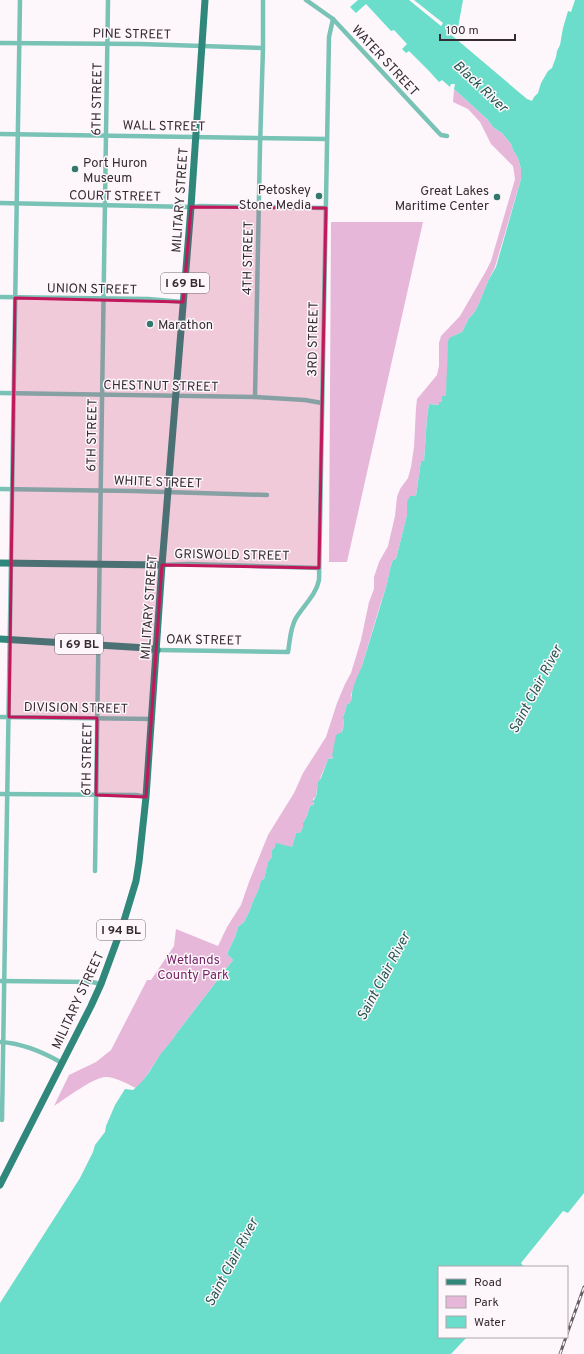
<svg xmlns="http://www.w3.org/2000/svg" width="584" height="1354" viewBox="0 0 584 1354" font-family="Overpass,sans-serif">
<style>
.green{fill:#e7b7da}
.water{fill:#6addcb}
.pier{fill:#fdf7fb}
.lines{fill:none;stroke-linecap:round;stroke-linejoin:round}
.minor{stroke:#79c2b6;stroke-width:4.5}
.primary{stroke:#2f887b;stroke-width:7}
.rail-casing{stroke:#675e65;stroke-width:3}
.rail{stroke:#fdf7fb;stroke-width:1.5;stroke-dasharray:4.5;stroke-linecap:butt}
.marked{fill:#c2185b;fill-opacity:0.2;stroke:#c2185b;stroke-width:3;stroke-linejoin:round}
.poi-dot{fill:#32786e;stroke:#fdf7fb;stroke-width:1.5}
.labels{text-anchor:middle;stroke-width:3;stroke-linejoin:round;paint-order:stroke}
.shield{fill:#fdf7fb;stroke:#71686e;stroke-width:1}
.shield-label{font-size:12px;font-weight:bold;fill:#352b32}
.street-label{font-size:13px;fill:#352b32;stroke:#fdf7fb}
.poi-label{font-size:13px;fill:#352b32;stroke:#fdf7fb;text-anchor:start}
.park-label{font-size:13px;fill:#752466;stroke:#fdf7fb}
.water-label{font-size:14px;font-style:italic;fill:#24564e;stroke:#fdf7fb}
</style>
<rect width="100%" height="100%" fill="#fdf7fb"/>
<g class="green">
<path d="M 454,89 L 487,119 L 494,128 L 502,133 L 511,144 L 513,150 L 518,158 L 521,169 L 521,179 L 495,267 L 489,279 L 477,308 L 473,314 L 469,318 L 462,332 L 450,338 L 446,396 L 439,405 L 429,404 L 427,418 L 424,461 L 421,461 L 416,496 L 407,502 L 407,515 L 396,559 L 393,560 C 389,569 389,578 386,587 C 377,613 370,640 362,666 C 359,676 354,685 351,695 L 352,698 L 350,703 L 347,704 L 345,712 L 343,717 L 344,724 L 334,758 L 328,759 C 324,770 316,785 316,797 L 313,799 L 313,805 L 310,806 L 307,816 L 303,823 L 303,827 L 300,833 L 296,833 L 292,847 L 275,847 L 272,850 L 272,857 L 268,862 L 264,879 L 261,882 L 258,891 L 253,901 L 250,910 L 244,922 L 238,927 L 235,937 L 227,954 L 233,960 L 176,1034 L 172,1041 L 163,1051 L 140,1085 L 136,1088 C 127,1084 116,1077 106,1077 C 94,1077 65,1099 54,1106 L 69,1075 L 96,1062 L 111,1050 L 147,980 L 151,980 L 174,946 L 176,929 L 218,946 L 227,927 L 241,905 L 249,882 L 268,835 L 294,793 L 303,773 L 326,737 L 337,703 L 345,684 L 351,673 L 361,640 L 369,602 L 374,589 L 374,577 L 379,562 L 388,546 L 395,516 L 397,497 L 400,489 L 408,478 L 411,467 L 414,447 L 416,408 L 417,399 L 437,375 L 439,366 L 439,343 L 441,336 L 460,316 L 486,271 L 491,261 L 515,179 L 513,166 L 491,144 L 480,122 L 468,109 L 453,102 Z"/>
<polygon points="331,222 423,222 347,562 329,562"/>
</g>
<path class="water" d="M 358,0 L 463,0 L 458,28 L 449,33 L 527,99 L 532,101 L 534,97 L 538,93 L 541,83 L 548,71 L 552,68 L 556,57 L 557,51 L 560,45 L 563,28 L 568,11 L 571,12 L 575,0 L 584,0 L 584,1193 L 568,1213 L 563,1211 L 521,1263 L 524,1267 L 439,1267 L 439,1337 L 467,1337 L 451,1354 L 0,1354 L 0,1303 L 80,1178 L 93,1152 L 95,1145 L 105,1132 L 106,1126 L 115,1105 L 125,1089 L 133,1090 C 146,1080 153,1065 162,1052 C 167,1046 172,1041 176,1034 L 233,960 L 227,954 L 235,937 L 238,927 L 244,922 L 250,910 L 253,901 L 258,891 L 261,881 L 264,879 L 268,862 L 272,857 L 272,850 L 275,847 L 276,843 L 292,847 L 296,833 L 300,833 L 303,827 L 303,823 L 307,816 L 310,806 L 313,805 L 314,803 L 312,802 L 316,797 L 318,782 L 321,778 L 328,759 L 334,758 L 332,756 L 336,735 L 342,732 L 344,724 L 343,717 L 345,712 L 347,704 L 350,703 L 352,698 C 350,692 359,673 362,666 C 370,640 378,613 386,587 C 389,578 389,569 393,560 L 396,559 L 407,515 L 407,502 L 410,496 L 416,496 L 421,461 L 424,461 L 427,418 L 429,404 L 439,405 L 439,402 L 442,402 L 442,396 L 446,396 C 446,378 448,360 448,342 L 449,338 L 462,332 L 469,318 L 473,314 L 477,308 L 489,279 L 496,267 L 521,179 L 521,169 L 518,158 L 513,150 L 511,144 L 502,133 L 494,128 L 487,119 L 454,89 L 455,84 L 451,84 L 450,87 L 442,80 L 439,82 L 429,71 L 409,51 L 406,53 L 402,49 L 407,44 L 394,30 L 391,31 L 366,4 L 356,13 L 350,7 Z"/>
<polygon class="pier" points="409,0 414,0 443,23 441,26"/>
<g class="lines">
<g class="minor">
<polyline points="306,0 333,19 438,132 441,135 447,136"/>
<polyline points="0,43 140,44 263,48"/>
<polyline points="0,134 327,139"/>
<polyline points="0,203 191,207 200,206 326,208"/>
<polyline points="0,297 148,299 183,302"/>
<polyline points="0,393 255,397 305,400 322,403"/>
<polyline points="255,397 260,146 263,48 263,0"/>
<polyline points="0,489 132,491 267,495"/>
<polyline points="162,565 189,564 319,568"/>
<path d="M 157,650 L 288,652 C 290,641 290,628 296,618 C 304,605 316,595 319,580 L 329,37 L 333,19"/>
<polyline points="0,717 152,719"/>
<polyline points="0,794 136,795 146,797"/>
<polyline points="95,871 108,0"/>
<polyline points="0,981 92,982 101,984"/>
<path d="M 0,1042 C 21,1043 43,1052 62,1063"/>
<polyline points="2,1120 20,0"/>
</g>
<g class="primary">
<polyline points="0,563 162,565"/>
<polyline points="0,639 147,648 157,650"/>
<polyline points="0,1185 91,1006 101,984 123,924 136,881 139,862 146,797 162,565 191,207 205,0"/>
</g>
<g class="rail-casing">
<g id="rail">
<polyline points="567,1334 584,1287"/>
<polyline points="560,1354 566,1337"/>
</g>
</g>
<use href="#rail" class="rail"/>
</g>
<path class="marked" d="M 191,207 L 326,208 L 319,568 L 162,565 L 146,797 L 96,795 L 97,718 L 9,717 L 15,298 L 183,302 Z"/>
<g class="poi-dot">
<circle cx="75" cy="169" r="4"/>
<circle cx="319" cy="196" r="4"/>
<circle cx="497" cy="197" r="4"/>
<circle cx="150" cy="324" r="4"/>
</g>
<g class="labels">
<g class="shield">
<rect x="161" y="273" width="48" height="20" rx="3"/>
<rect x="55" y="634" width="48" height="20" rx="3"/>
<rect x="97" y="920" width="48" height="20" rx="3"/>
</g>
<g class="shield-label">
<text x="185" y="287">I 69 BL</text>
<text x="79" y="648">I 69 BL</text>
<text x="121" y="934">I 94 BL</text>
</g>
<g class="street-label">
<text transform="translate(132 33) rotate(1)" y="5">PINE STREET</text>
<text transform="translate(386 60) rotate(47)" y="5">WATER STREET</text>
<text transform="translate(96 99) rotate(-89)" y="5">6TH STREET</text>
<text transform="translate(164 125) rotate(1)" y="5">WALL STREET</text>
<text transform="translate(115 195) rotate(1)" y="5">COURT STREET</text>
<text transform="translate(179 200) rotate(-86)" y="5">MILITARY STREET</text>
<text transform="translate(247 258) rotate(-89)" y="5">4TH STREET</text>
<text transform="translate(92 288) rotate(1)" y="5">UNION STREET</text>
<text transform="translate(312 339) rotate(-89)" y="5">3RD STREET</text>
<text transform="translate(161 385) rotate(1)" y="5">CHESTNUT STREET</text>
<text transform="translate(91 435) rotate(-89)" y="5">6TH STREET</text>
<text transform="translate(158 481) rotate(2)" y="5">WHITE STREET</text>
<text transform="translate(232 554) rotate(1)" y="5">GRISWOLD STREET</text>
<text transform="translate(148 607) rotate(-86)" y="5">MILITARY STREET</text>
<text transform="translate(204 639) rotate(1)" y="5">OAK STREET</text>
<text transform="translate(76 707) rotate(1)" y="5">DIVISION STREET</text>
<text transform="translate(86 759) rotate(-89)" y="5">6TH STREET</text>
<text transform="translate(77 1000) rotate(-65)" y="5">MILITARY STREET</text>
</g>
<g class="poi-label">
<text x="83" y="167">Port Huron<tspan x="83" dy="15">Museum</tspan></text>
<text x="311" y="194" text-anchor="end">Petoskey<tspan x="311" dy="15">Stone Media</tspan></text>
<text x="489" y="195" text-anchor="end">Great Lakes<tspan x="489" dy="15">Maritime Center</tspan></text>
<text x="158" y="329">Marathon</text>
</g>
<g class="park-label">
<text x="193" y="964">Wetlands<tspan x="193" dy="15">County Park</tspan></text>
</g>
<g class="water-label">
<text transform="translate(481 86) rotate(43)" y="5">Black River</text>
<text transform="translate(535 689) rotate(-62)" y="5">Saint Clair River</text>
<text transform="translate(383 976) rotate(-62)" y="5">Saint Clair River</text>
<text transform="translate(231 1262) rotate(-62)" y="5">Saint Clair River</text>
</g>
</g>
<rect x="438" y="1266" width="130" height="72" fill="#fdf7fb" stroke="#ada5ab"/>
<rect x="446" y="1279" width="20" height="6" fill="#2f887b" stroke="#ada5ab"/>
<text x="474" y="1286" font-size="12" fill="#352b32">Road</text>
<rect x="446" y="1296" width="20" height="12" fill="#e7b7da" stroke="#ada5ab"/>
<text x="474" y="1306" font-size="12" fill="#352b32">Park</text>
<rect x="446" y="1316" width="20" height="12" fill="#6addcb" stroke="#ada5ab"/>
<text x="474" y="1326" font-size="12" fill="#352b32">Water</text>
<path d="M440 34v6h75v-6" fill="none" stroke="#352b32" stroke-width="2"/>
<text x="446" y="34" font-size="12" fill="#352b32" stroke="#fdf7fb" stroke-width="3" paint-order="stroke">100 m</text>
</svg>
